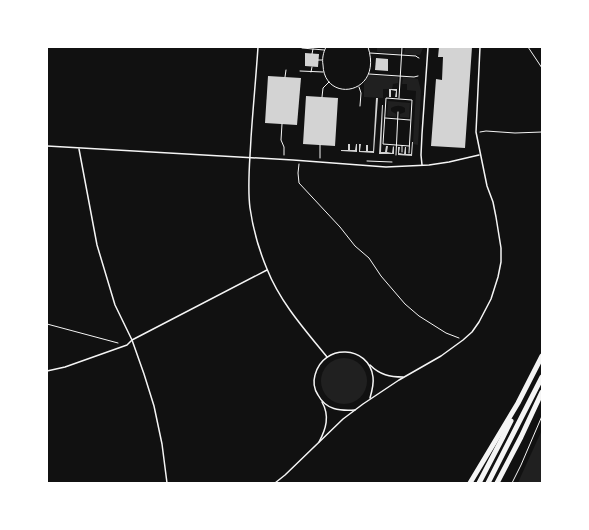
<svg xmlns="http://www.w3.org/2000/svg" width="589" height="530" viewBox="0 0 589 530" font-family="Roboto,sans-serif">
<style>
.green{fill:#202020}
.building{fill:#d3d3d3}
.lines{fill:none;stroke-linecap:round;stroke-linejoin:round}
.path{stroke:#f5f5f5;stroke-width:1}
.service{stroke:#f5f5f5;stroke-width:1.5}
.motorway{stroke:#f5f5f5;stroke-width:5}
</style>
<rect width="100%" height="100%" fill="#111"/>
<g class="green">
<polygon points="377,47 400,47 400,54 377,52"/>
<polygon points="405,47 423,48 420,55 404,54"/>
<polygon points="369,75 398,77 398,83 393,84 392,89 383,89 383,98 364,97 364,83"/>
<polygon points="403,77 418,79 421,91 418,145 413,144 416,91 407,90 407,84 402,84"/>
<path d="M 388,101 L 410,103 L 409,118 L 400,117 L 400,114 L 405,112 L 405,108 C 400,105 397,105 391,108 L 391,111 L 396,114 L 396,117 L 387,116 Z"/>
<circle cx="344" cy="381" r="23"/>
<polygon points="542,430 542,483 518,483 521,476"/>
</g>
<g class="building">
<polygon points="439,47 472,47 465,148 431,146 436,79 442,80 443,57 438,57"/>
<polygon points="305,53 319,54 318,67 305,66"/>
<polygon points="376,58 388,59 388,71 375,70"/>
<polygon points="268,76 301,78 297,125 265,123"/>
<polygon points="389,89 397,89 397,97 395,97 396,91 391,90 391,97 389,97"/>
<polygon points="306,96 338,98 335,146 303,144"/>
<polygon points="376,98 378,98 374,153 359,152 359,144 361,144 360,151 366,151 366,145 368,145 368,151 373,151"/>
<polygon points="382,105 383,105 381,152 385,152 386,146 388,146 387,152 392,153 393,146 394,147 394,154 379,154"/>
<polygon points="412,142 413,142 412,156 398,155 398,147 400,147 399,153 404,154 405,147 406,147 406,154 411,154"/>
<polygon points="348,144 350,144 350,150 355,150 356,144 357,144 357,152 341,151 341,150 348,150"/>
</g>
<g class="lines">
<g class="path">
<path d="M 326,47 C 323,53 322,59 323,65 C 324,104 384,95 368,47"/>
<polyline points="528,47 542,68"/>
<polyline points="302,48 324,50"/>
<polyline points="370,53 416,56 417,57 419,58"/>
<polyline points="312,54 313,49"/>
<polyline points="318,60 322,60"/>
<polyline points="300,71 323,72"/>
<polyline points="311,72 312,67"/>
<polyline points="369,74 414,77 418,76"/>
<polyline points="285,77 286,70"/>
<polyline points="359,87 361,93 360,106"/>
<polyline points="322,97 323,88 329,82"/>
<polyline points="399,98 402,47"/>
<polyline points="385,118 410,120"/>
<polyline points="282,124 281,140 284,147 284,155"/>
<polyline points="480,132 486,131 515,133 542,132"/>
<polyline points="402,152 402,146"/>
<polyline points="409,153 412,100 386,98 383,144 409,146"/>
<polyline points="396,155 398,112"/>
<polyline points="320,158 320,145"/>
<polyline points="367,161 392,162"/>
<polyline points="299,164 298,173 299,183 340,227 355,246 369,258 381,276 405,304 419,316 446,333 459,338"/>
<polyline points="47,324 118,343"/>
<polyline points="512,483 521,465 542,416"/>
</g>
<g class="service">
<path d="M 258,47 C 256,77 253,108 251,138 C 250,161 247,185 250,208 C 253,229 259,250 267,269 C 280,302 305,330 327,357"/>
<polyline points="47,146 293,160 386,167 429,165 449,162 479,155"/>
<polyline points="79,149 97,245 115,305 132,340 144,374 154,406 162,444 167,483"/>
<polyline points="422,165 421,155 422,134 428,47"/>
<path d="M 370,365 C 380,375 390,377 403,377"/>
<polyline points="47,371 65,367 127,345 132,340 267,270"/>
<path d="M 355,410 C 340,411 326,410 318,395 C 314,389 313,382 315,375 C 323,343 369,345 373,377 C 374,384 372,391 370,398"/>
<path d="M 319,442 C 326,429 330,416 322,402"/>
<polyline points="275,483 285,475 343,419 363,404 399,380 441,356 463,340 472,332 479,322 491,299 498,277 501,262 501,248 496,217 493,202 487,186 476,132 480,47"/>
</g>
<g class="motorway">
<polyline points="470,483 518,403 542,356"/>
<polyline points="479,483 503,437 511,421"/>
<polyline points="488,483 542,377"/>
<polyline points="497,483 521,437 542,392"/>
</g>
</g>
<rect width="589" height="530" fill="none" stroke="#ffffff" stroke-width="96"/>
</svg>
